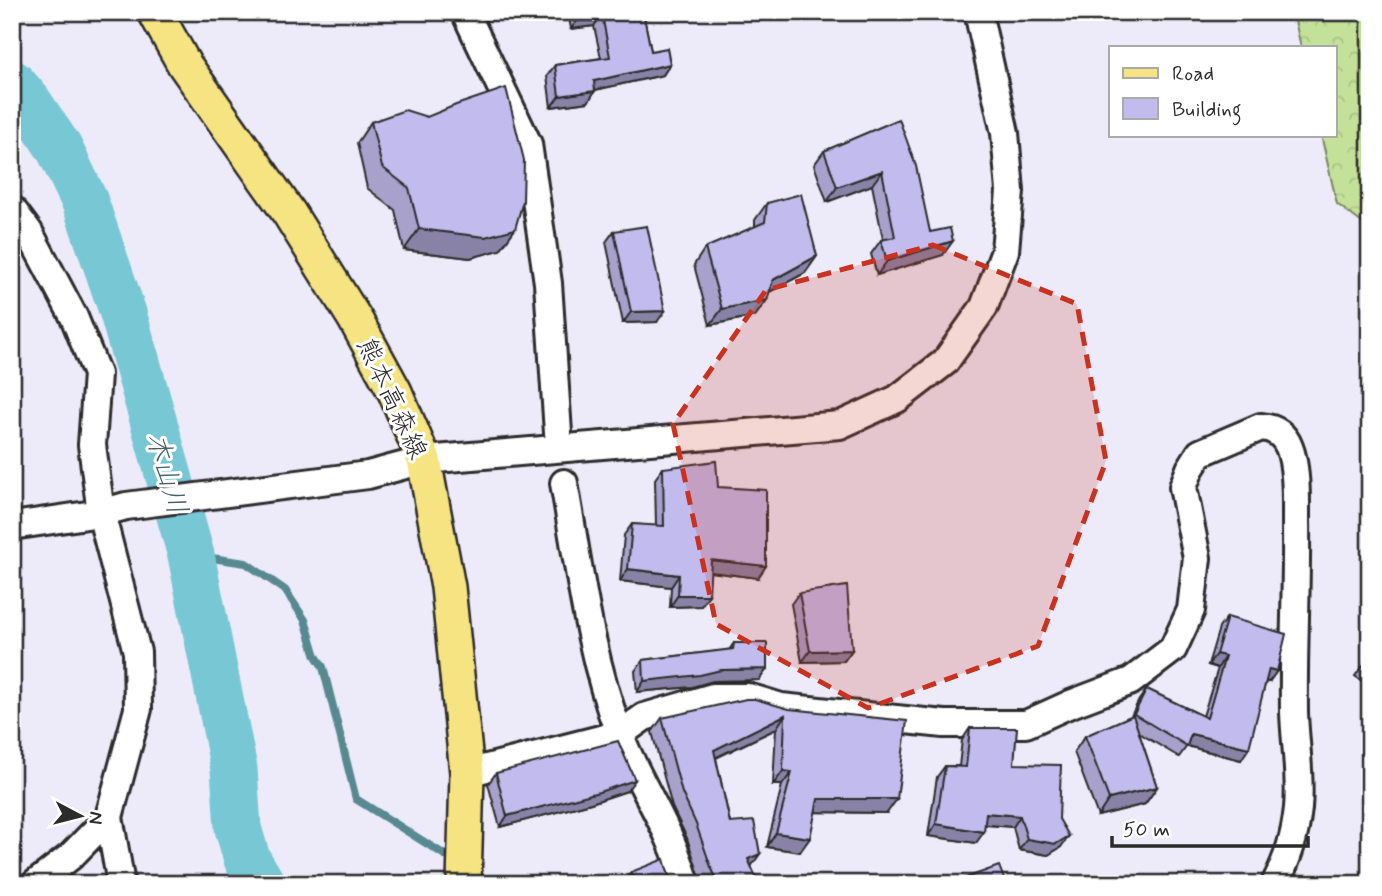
<svg xmlns="http://www.w3.org/2000/svg" width="1382" height="896" viewBox="0 0 1382 896" font-family="Mynerve,'Klee One',sans-serif">
<style>
.forest{fill:url(#forest-crowns);stroke:#778662;stroke-width:2}
.lines{fill:none;stroke-linecap:round;stroke-linejoin:round}
.stream{stroke:#598991;stroke-width:8}
.river{stroke:#78c7d5;stroke-width:47}
.minor-casing{stroke:#2b2b2b;stroke-width:32}
.major-casing{stroke:#2b2b2b;stroke-width:38}
.minor{stroke:#fff;stroke-width:26}
.major{stroke:#f6e381;stroke-width:33}
.wall{fill:#a7a1cc;stroke:#2b2b2b;stroke-width:2}
.shaded-wall{fill:#8883a6;stroke:#2b2b2b;stroke-width:2}
.building{fill:#c2bbed;stroke:#2b2b2b;stroke-width:2}
.marked{fill:#c8321e;fill-opacity:0.2;stroke:#c8321e;stroke-width:5;stroke-dasharray:14 9;stroke-linejoin:round}
.labels{text-anchor:middle;stroke-width:6;stroke-linejoin:round;paint-order:stroke}
.street-label{font-size:26px;fill:#2b2b2b;stroke:#fff}
.water-label{font-size:28px;font-style:italic;fill:#466266;stroke:#fff}
</style>
<defs>
<pattern id="forest-crowns" width="20" height="18" patternUnits="userSpaceOnUse" patternTransform="scale(1.75)"><rect width="20" height="18" fill="#c3e199"/><path d="M2 6a3 3 0 1 1 6 0M12 15a3 3 0 1 1 6 0" fill="none" stroke="#a8c184"/></pattern>
</defs>
<rect width="100%" height="100%" fill="#edebfa"/>
<filter id="ink" filterUnits="userSpaceOnUse"><feTurbulence type="fractalNoise" baseFrequency=".0143" numOctaves="2"/><feDisplacementMap in="SourceGraphic" scale="14" xChannelSelector="R" yChannelSelector="G"/><feConvolveMatrix kernelMatrix="1 2 1 2 8 2 1 2 1" color-interpolation-filters="sRGB"/></filter>
<g filter="url(#ink)">
<polygon class="forest" points="1293,12 1370,12 1370,229 1337,204 1321,135 1335,135 1335,47 1301,47"/>
<g class="lines">
<g class="stream">
<polyline points="191,555 246,563 285,590 305,620 316,656 323,667 356,799 456,862"/>
<polyline points="473,872 491,884"/>
</g>
<polyline class="river" points="12,83 27,100 59,148 85,202 123,313 191,555 234,769 238,828 247,859 262,884"/>
<g class="minor-casing">
<g id="minor">
<polyline points="465,12 528,144 548,283 558,433"/>
<polyline points="12,209 29,232 74,317 97,374 92,445 101,513 137,652 138,709 109,817 121,884"/>
<path d="M 564,483 C 579,566 589,653 619,733 C 639,785 671,828 686,884"/>
<polyline points="12,526 101,513 126,506 368,475 424,460 840,425 897,399 945,362 984,307 1005,251 1010,191 1005,133 978,12"/>
<path d="M 467,773 L 620,734 L 644,717 L 713,697 L 748,697 L 781,707 L 944,724 L 1026,724 L 1068,705 L 1131,681 L 1173,649 L 1191,610 L 1197,558 L 1183,487 L 1190,469 L 1200,453 L 1261,427 C 1274,428 1284,434 1289,447 C 1297,466 1296,500 1296,521 C 1297,585 1293,649 1294,712 C 1295,744 1301,776 1298,808 C 1295,837 1288,858 1275,884"/>
<polyline points="35,884 71,856 109,817"/>
</g>
</g>
<g class="major-casing">
<polyline id="major" points="155,12 184,64 289,213 355,319 395,392 424,460 448,587 467,773 464,884"/>
</g>
<use href="#minor" class="minor"/>
<use href="#major" class="major"/>
</g>
<g class="wall">
<polygon points="485,12 498,12 489,19"/>
<polygon points="568,12 666,12 644,18 651,51 670,64 663,75 595,90 588,102 551,107 547,76 555,65 601,58 594,26 571,29"/>
<polygon points="899,119 930,232 943,255 877,275 871,254 881,240 883,239 872,185 827,202 814,165 824,151"/>
<polygon points="371,122 515,229 500,250 470,258 404,250 395,210 367,188 357,143"/>
<polygon points="767,203 817,256 805,273 769,292 767,300 755,316 710,325 694,265 705,248 755,227 755,220"/>
<polygon points="614,231 657,322 623,323 606,242"/>
<polygon points="663,468 718,487 758,578 710,572 701,606 670,607 671,587 620,581 624,535 632,524 656,526 655,479"/>
<polygon points="799,593 852,650 844,661 802,662 791,604"/>
<polygon points="1227,617 1269,682 1266,682 1241,760 1187,746 1179,757 1139,733 1157,787 1145,804 1098,816 1074,752 1085,736 1131,716 1139,700 1147,689 1203,716 1218,668 1208,665 1219,628"/>
<polygon points="734,643 767,669 759,680 713,681 692,687 637,692 635,671 643,660 729,650"/>
<polygon points="1370,656 1370,687 1355,676"/>
<polygon points="789,709 887,813 815,812 800,852 767,847 782,785 773,785 776,729 716,758 730,823 759,884 702,884 687,838 672,807 652,732 662,718"/>
<polygon points="970,728 1014,764 1059,819 1061,847 1048,855 1019,850 1013,827 984,825 976,843 928,836 937,777 945,766 959,766 962,740"/>
<polygon points="496,773 627,791 591,803 500,827 488,784"/>
<polygon points="631,872 671,884 623,884"/>
</g>
<g class="shaded-wall">
<polygon points="641,12 666,12 635,21"/>
<polygon points="602,15 594,26 571,29 579,18"/>
<polygon points="670,64 663,75 586,92 594,81"/>
<polygon points="595,91 588,102 551,107 559,96"/>
<polygon points="882,171 872,185 827,202 837,187"/>
<polygon points="419,229 515,229 500,250 470,258 404,250"/>
<polygon points="953,241 943,255 877,275 887,261"/>
<polygon points="817,256 805,273 762,296 773,280"/>
<polygon points="767,300 755,316 710,325 722,309"/>
<polygon points="665,311 657,322 623,323 631,312"/>
<polygon points="711,560 766,566 758,578 703,571"/>
<polygon points="628,569 679,575 671,587 620,581"/>
<polygon points="678,595 709,595 701,606 670,607"/>
<polygon points="852,650 844,661 802,662 810,651"/>
<polygon points="1216,654 1225,656 1218,668 1208,665"/>
<polygon points="767,669 759,680 713,681 692,687 637,692 644,681 721,670"/>
<polygon points="1269,669 1277,671 1269,682 1261,680"/>
<polygon points="785,715 776,729 704,763 714,750"/>
<polygon points="1191,734 1249,748 1241,760 1187,746"/>
<polygon points="783,771 792,772 782,785 773,785"/>
<polygon points="635,780 627,791 591,803 500,827 507,816"/>
<polygon points="1157,787 1145,804 1098,816 1109,799"/>
<polygon points="818,799 897,799 887,813 808,812"/>
<polygon points="986,813 1020,816 1013,827 978,824"/>
<polygon points="936,824 984,832 976,843 928,836"/>
<polygon points="776,833 810,838 800,852 767,847"/>
<polygon points="1069,836 1061,847 1048,855 1019,850 1027,839"/>
<polygon points="760,854 750,868 748,859"/>
</g>
<g class="building">
<polygon points="577,12 643,12 651,51 667,48 670,64 594,81 595,91 559,96 555,65 610,57 602,15 579,18"/>
<polygon points="506,88 524,160 523,201 515,229 485,237 419,229 409,188 382,167 371,122 405,110 427,117 456,105"/>
<polygon points="899,119 916,166 930,232 950,228 953,241 887,261 881,240 895,237 882,171 837,187 824,151"/>
<polygon points="801,194 817,256 773,280 767,300 722,309 705,248 765,222 767,203"/>
<polygon points="647,226 665,311 631,312 614,231"/>
<polygon points="716,461 718,487 766,490 766,566 711,560 709,595 678,595 679,575 628,569 632,524 664,526 663,468"/>
<polygon points="847,586 852,650 810,651 799,593"/>
<polygon points="1227,617 1286,634 1277,671 1269,669 1249,748 1191,734 1187,746 1134,714 1147,689 1207,718 1225,656 1216,654"/>
<polygon points="734,643 767,643 767,669 721,670 700,675 644,681 643,660 733,649"/>
<polygon points="1370,656 1370,665 1365,662"/>
<polygon points="746,699 755,699 789,709 907,721 897,799 818,799 810,838 776,833 792,772 783,771 785,715 714,750 730,823 754,821 760,854 748,859 759,884 719,884 711,867 696,824 682,793 662,718"/>
<polygon points="1133,715 1157,787 1109,799 1085,736"/>
<polygon points="970,728 1017,728 1014,764 1061,765 1059,819 1069,836 1056,844 1027,839 1020,816 986,813 984,832 936,824 945,766 966,767"/>
<polygon points="618,741 635,780 599,792 507,816 496,773"/>
<polygon points="664,859 671,884 635,884 631,872"/>
<polygon points="999,866 1006,884 949,884"/>
</g>
</g>
<path class="marked" d="M 933,245 L 1077,304 L 1106,461 L 1038,646 L 868,708 L 716,624 L 673,424 L 766,290 Z"/>
<g class="labels">
<g class="street-label">
<text transform="translate(393 398) rotate(65)" y="9">熊本高森線</text>
</g>
<g class="water-label">
<text transform="translate(168 473) rotate(74)" y="10">木山川</text>
</g>
</g>
<rect width="1382" height="896" fill="none" stroke="#fff" stroke-width="42"/>
<rect x="21" y="21" width="1340" height="854" fill="none" stroke="#2b2b2b" stroke-width="2.5" filter="url(#ink)"/>
<rect x="1109" y="46" width="228" height="91" fill="#ffffff" stroke="#aaaaaa" stroke-width="2"/>
<rect x="1123" y="68" width="35" height="10" fill="#f6e381" stroke="#aaaaaa" stroke-width="2"/>
<text x="1172" y="80" font-size="21" fill="#2b2b2b">Road</text>
<rect x="1123" y="98" width="35" height="21" fill="#c2bbed" stroke="#aaaaaa" stroke-width="2"/>
<text x="1172" y="116" font-size="21" fill="#2b2b2b">Building</text>
<g transform="translate(80 816) rotate(97)" stroke="#ffffff" stroke-width="5" paint-order="stroke">
<path d="M0-5L12 26L0 18L-12 26Z" fill="#2b2b2b"/>
<text y="-10" font-size="19" font-weight="bold" text-anchor="middle" fill="#2b2b2b">N</text>
</g>
<path d="M1112 836v10h196v-10" fill="none" stroke="#2b2b2b" stroke-width="3.5"/>
<text x="1123" y="836" font-size="21" fill="#2b2b2b" stroke="#ffffff" stroke-width="5" paint-order="stroke">50 m</text>
</svg>
